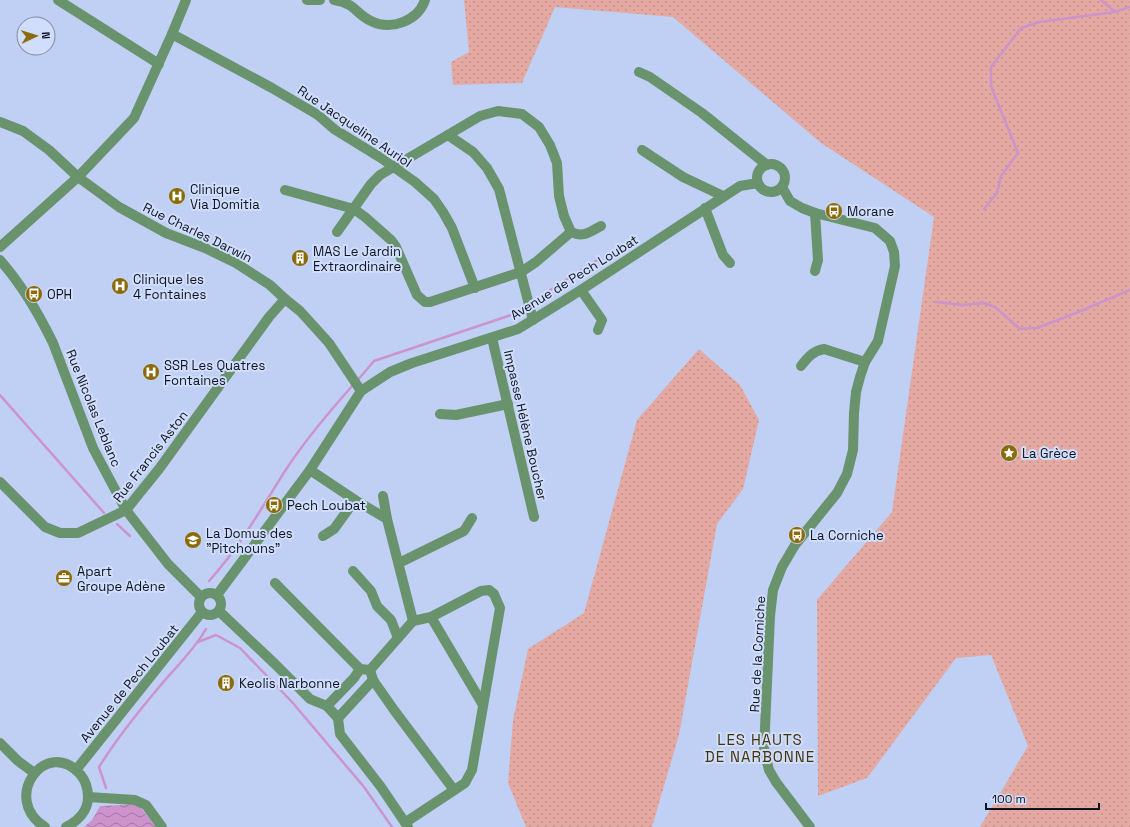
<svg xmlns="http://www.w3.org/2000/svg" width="1130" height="827" viewBox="0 0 1130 827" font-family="'Space Grotesk',sans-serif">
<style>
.grass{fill:url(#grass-dots)}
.water{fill:url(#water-waves)}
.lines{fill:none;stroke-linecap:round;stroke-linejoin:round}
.stream{stroke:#cd93cd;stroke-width:2.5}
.minor{stroke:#69936d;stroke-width:10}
.labels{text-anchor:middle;stroke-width:4;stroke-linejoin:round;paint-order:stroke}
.street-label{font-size:13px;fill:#0e1320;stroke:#d0ddfb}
.poi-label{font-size:13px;fill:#0e1320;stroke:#d0ddfb;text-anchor:start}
.quarter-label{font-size:15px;letter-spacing:1px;fill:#44340b;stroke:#d0ddfb}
</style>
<defs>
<pattern id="grass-dots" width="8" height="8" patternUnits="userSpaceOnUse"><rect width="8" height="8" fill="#e3a9a2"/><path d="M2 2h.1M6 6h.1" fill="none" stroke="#c2918b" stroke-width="1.8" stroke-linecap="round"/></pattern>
<pattern id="water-waves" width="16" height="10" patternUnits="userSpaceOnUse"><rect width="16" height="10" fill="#cd93cd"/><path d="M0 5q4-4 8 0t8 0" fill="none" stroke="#a577a6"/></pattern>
</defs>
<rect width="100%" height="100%" fill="#c0d0f5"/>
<g class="grass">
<polygon points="464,0 1130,0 1130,827 980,827 1028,746 991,655 956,658 867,778 818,796 817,600 892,512 934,217 821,143 673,17 555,7 522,83 453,85 451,62 469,52"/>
<polygon points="699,349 740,385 759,420 743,489 717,524 679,735 652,827 526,827 508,783 513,720 528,649 584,613 637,420"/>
</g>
<polygon class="water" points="138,804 156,827 84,827 92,820 100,806"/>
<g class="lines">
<g class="stream">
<polyline points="1101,0 1115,12 1130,7"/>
<polyline points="984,209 997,193 1001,176 1018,153 991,86 991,67 1021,28 1039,22 1115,12"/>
<polyline points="936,302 963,305 984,303 995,307 1020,329 1037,328 1076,313 1130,290"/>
<polyline points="530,303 599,259"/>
<polyline points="357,381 374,361 511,315 526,305"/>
<polyline points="0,395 104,513"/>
<polyline points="117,524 130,536"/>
<path d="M 209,581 C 239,548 261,509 285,471 C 305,440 329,412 353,385"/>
<polyline points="198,642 216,635 240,648 292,702 364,787 392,827"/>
<path d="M 106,788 L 99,767 C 117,738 138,712 160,686 C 176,667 194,650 206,629"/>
</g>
<g class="minor">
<polyline points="58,0 159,64"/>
<polyline points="307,0 320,0"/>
<path d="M 334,0 C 355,3 356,14 371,21 C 391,31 418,21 425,0"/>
<polyline points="172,34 272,88 318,115 334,129 381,158 415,182 434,199 443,212 452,228 475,288"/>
<polyline points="639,72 650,77 702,113 767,165"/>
<polyline points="0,122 23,131 49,150 78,177 119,207 166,233 205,248 236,263 270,285 285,299 300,311 329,343 361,391"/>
<polyline points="448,135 473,152 487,168 499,189 533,320"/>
<polyline points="642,150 683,177 723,196"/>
<circle cx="771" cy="178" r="14"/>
<polyline points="782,187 790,201 802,208 815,213 875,228 890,241 894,252 895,266 878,341 865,362 860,377 856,392 854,413 853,450 847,474 837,493 795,545 782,567 773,590 770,616 764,750 769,770 776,782 810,827"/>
<polyline points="285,190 354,209 365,217 391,240 396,247 417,295 425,302 430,302 521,272 536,262 571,232"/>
<polyline points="705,208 723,255 730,263"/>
<polyline points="815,213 818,260 815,271"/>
<path d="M 337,232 L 371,184 L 380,175 L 480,116 L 498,111 L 522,114 L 539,127 L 550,145 L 557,163 L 559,196 L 564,216 L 571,232 C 584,238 589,232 601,226"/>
<polyline points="0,247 78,177 134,118 172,34 186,0"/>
<path d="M 0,260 C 22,285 39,314 53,343 L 93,448 L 126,510 L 168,564 L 201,597"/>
<polyline points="581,290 602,320 598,330"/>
<polyline points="492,338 534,517"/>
<path d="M 801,366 C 808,357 813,351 824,349 L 865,362"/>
<polyline points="440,414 456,415 508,404"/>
<polyline points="310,470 355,500 387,519 413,621"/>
<polyline points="0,482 45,527 60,533 78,533 126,510 159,469 269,317 285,299"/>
<polyline points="383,496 387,519"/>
<polyline points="323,536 334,529 355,500"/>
<polyline points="399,563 464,531 472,518"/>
<polyline points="353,571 371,591 377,606 391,620 398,638"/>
<polyline points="275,583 360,669"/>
<circle cx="210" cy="604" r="11"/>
<polyline points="217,595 310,470 361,391 390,372 412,363 518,329 581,290 740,186 758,183"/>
<polyline points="219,611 275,664 310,699 327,706 338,718 340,734 381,787 408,827"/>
<polyline points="431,617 483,705"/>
<polyline points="370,670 413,621"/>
<polyline points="373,680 394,710 454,790"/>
<polyline points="327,706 354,678 360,669 370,670 373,680 338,718"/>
<polyline points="0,743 18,761 33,772"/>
<polyline points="76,770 202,612"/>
<polyline points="88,797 135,800 146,805 162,827"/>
<polyline points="406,822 465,783 472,770 500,608 494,594 489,590 481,591 431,617 413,621"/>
<path d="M 45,827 C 0,799 46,736 80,774 C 85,780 88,788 88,797 C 88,811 78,821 66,827"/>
</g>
</g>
<defs>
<g id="hospital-disc" transform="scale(0.9)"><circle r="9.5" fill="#8a6a09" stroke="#d0ddfb"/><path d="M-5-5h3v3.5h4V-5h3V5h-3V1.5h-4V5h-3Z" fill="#fff"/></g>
<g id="bus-disc" transform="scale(0.9)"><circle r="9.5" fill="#8a6a09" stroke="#d0ddfb"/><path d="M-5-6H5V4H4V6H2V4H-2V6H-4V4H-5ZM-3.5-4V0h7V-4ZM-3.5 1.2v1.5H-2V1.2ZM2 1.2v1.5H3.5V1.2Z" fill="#fff"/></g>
<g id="building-disc" transform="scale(0.9)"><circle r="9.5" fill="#8a6a09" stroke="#d0ddfb"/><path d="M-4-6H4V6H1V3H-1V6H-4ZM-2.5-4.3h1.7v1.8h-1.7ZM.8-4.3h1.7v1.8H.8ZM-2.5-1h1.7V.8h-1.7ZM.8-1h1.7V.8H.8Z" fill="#fff"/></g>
<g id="sight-disc" transform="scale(0.9)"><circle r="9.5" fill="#8a6a09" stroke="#d0ddfb"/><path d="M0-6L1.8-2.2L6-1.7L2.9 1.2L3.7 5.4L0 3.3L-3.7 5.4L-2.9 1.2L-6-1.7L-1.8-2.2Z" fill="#fff"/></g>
<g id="school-disc" transform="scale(0.9)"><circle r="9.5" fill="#8a6a09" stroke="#d0ddfb"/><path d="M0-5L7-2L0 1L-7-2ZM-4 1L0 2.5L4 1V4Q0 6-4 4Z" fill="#fff"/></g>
<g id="office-disc" transform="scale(0.9)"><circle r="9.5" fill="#8a6a09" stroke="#d0ddfb"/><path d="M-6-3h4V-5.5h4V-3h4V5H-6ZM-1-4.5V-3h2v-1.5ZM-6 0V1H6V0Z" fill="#fff"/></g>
</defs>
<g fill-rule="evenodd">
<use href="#hospital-disc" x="177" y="196"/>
<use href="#bus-disc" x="834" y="211"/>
<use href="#building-disc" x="300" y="258"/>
<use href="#hospital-disc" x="120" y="286"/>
<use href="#bus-disc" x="34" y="294"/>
<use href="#hospital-disc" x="151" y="372"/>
<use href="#sight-disc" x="1009" y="453"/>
<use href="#bus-disc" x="274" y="505"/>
<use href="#bus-disc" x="797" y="535"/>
<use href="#school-disc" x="193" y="540"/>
<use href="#office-disc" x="64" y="578"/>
<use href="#building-disc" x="226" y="683"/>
</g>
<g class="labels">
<g class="street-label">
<text transform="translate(355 126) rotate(34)" y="5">Rue Jacqueline Auriol</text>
<text transform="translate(198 232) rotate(26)" y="5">Rue Charles Darwin</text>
<text transform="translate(574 277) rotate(-32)" y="5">Avenue de Pech Loubat</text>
<text transform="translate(94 408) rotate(68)" y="5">Rue Nicolas Leblanc</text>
<text transform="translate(526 425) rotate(77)" y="5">Impasse Hélène Boucher</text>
<text transform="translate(150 456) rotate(-52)" y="5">Rue Francis Aston</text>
<text transform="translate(757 654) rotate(-87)" y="5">Rue de la Corniche</text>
<text transform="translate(129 683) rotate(-51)" y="5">Avenue de Pech Loubat</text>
</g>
<g class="poi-label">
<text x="190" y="194">Clinique<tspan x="190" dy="15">Via Domitia</tspan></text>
<text x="847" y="216">Morane</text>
<text x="313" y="256">MAS Le Jardin<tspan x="313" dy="15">Extraordinaire</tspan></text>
<text x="133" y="284">Clinique les<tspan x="133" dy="15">4 Fontaines</tspan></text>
<text x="47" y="299">OPH</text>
<text x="164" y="370">SSR Les Quatres<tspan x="164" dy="15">Fontaines</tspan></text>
<text x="1022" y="458">La Grèce</text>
<text x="287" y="510">Pech Loubat</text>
<text x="206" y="538">La Domus des<tspan x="206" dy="15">"Pitchouns"</tspan></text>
<text x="810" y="540">La Corniche</text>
<text x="77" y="576">Apart<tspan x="77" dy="15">Groupe Adène</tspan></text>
<text x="239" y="688">Keolis Narbonne</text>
</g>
<g class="quarter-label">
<text x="760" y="745">LES HAUTS<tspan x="760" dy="17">DE NARBONNE</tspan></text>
</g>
</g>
<g transform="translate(36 36) rotate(86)"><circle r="19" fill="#d0ddfb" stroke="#828ca3"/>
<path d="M0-3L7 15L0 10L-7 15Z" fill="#8a6a09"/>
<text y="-6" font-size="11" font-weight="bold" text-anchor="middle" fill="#0e1320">N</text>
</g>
<path d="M986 803v6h113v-6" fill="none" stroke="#0e1320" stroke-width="2"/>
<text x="992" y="803" font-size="12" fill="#0e1320" stroke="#d0ddfb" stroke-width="3" paint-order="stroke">100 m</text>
</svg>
